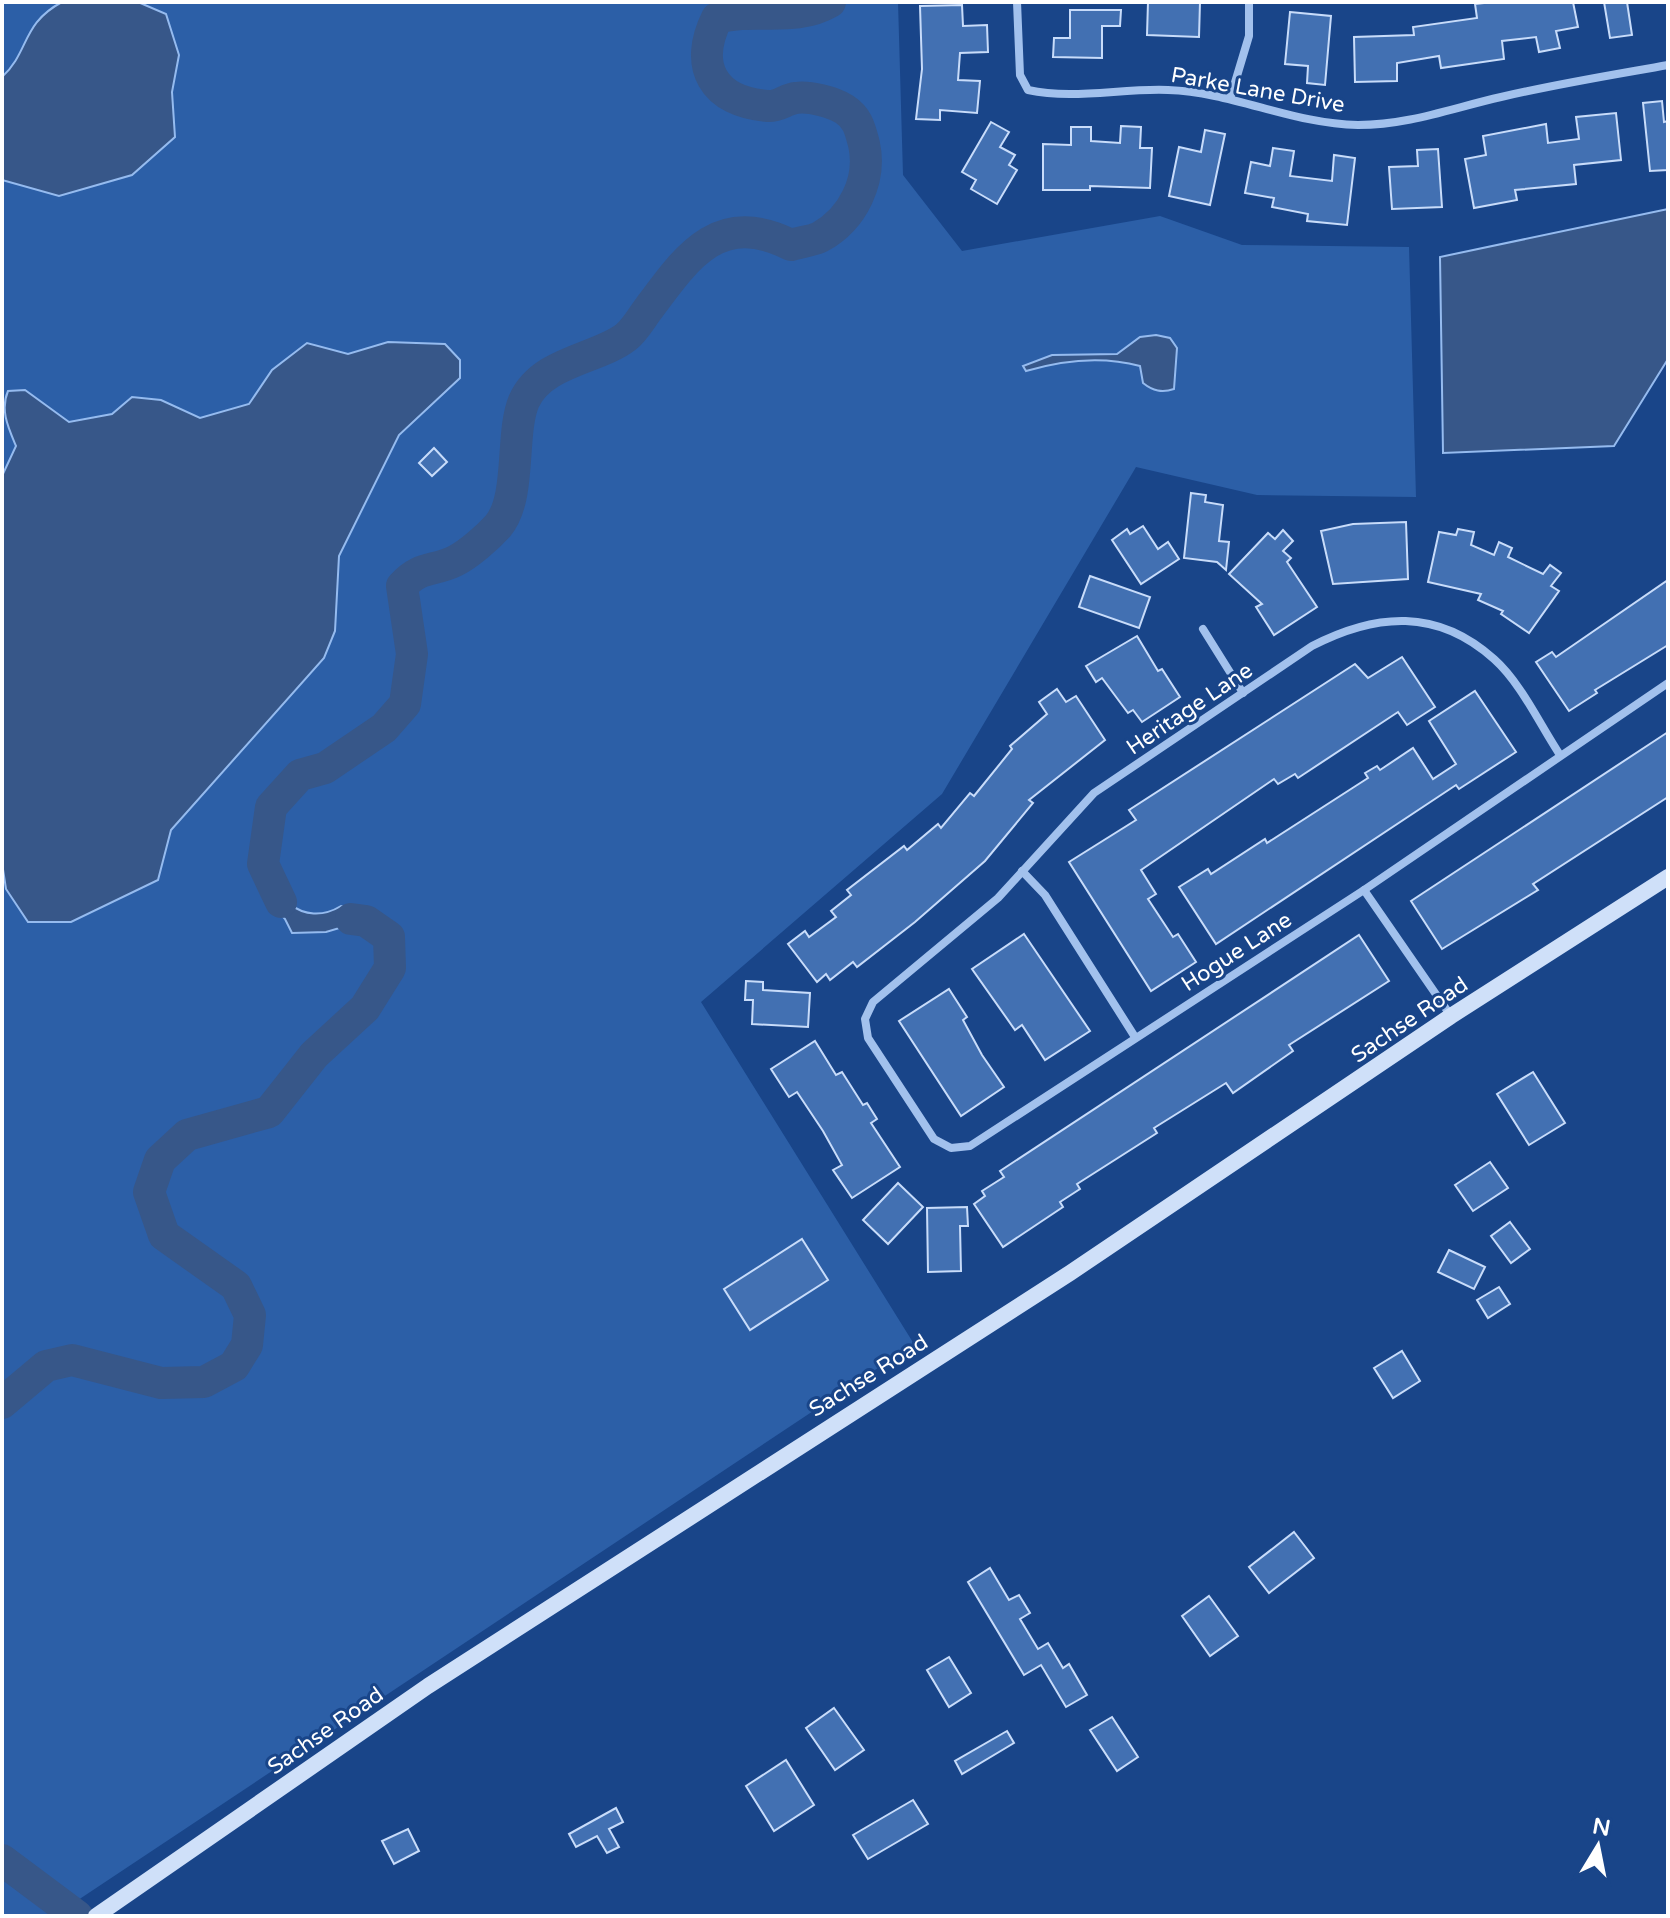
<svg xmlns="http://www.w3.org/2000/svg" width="1670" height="1918" viewBox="0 0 1670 1918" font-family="'Varela Round',sans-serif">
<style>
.green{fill:#2c5fa7}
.water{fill:#375789;stroke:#95bbef;stroke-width:2}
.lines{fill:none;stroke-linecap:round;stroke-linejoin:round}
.river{stroke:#375789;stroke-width:32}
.building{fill:#4270b2;stroke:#c8dcfa;stroke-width:2}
.street{stroke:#a2c1ed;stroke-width:8}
.secondary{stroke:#cfe0f9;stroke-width:16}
.labels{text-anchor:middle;stroke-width:6;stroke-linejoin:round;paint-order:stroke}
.street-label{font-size:22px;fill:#fff;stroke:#194589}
</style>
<rect width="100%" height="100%" fill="#194589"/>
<polygon class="green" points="2,2 898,2 903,175 962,251 1160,216 1242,245 1409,247 1416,497 1257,495 1136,467 942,794 701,1002 914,1344 54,1916 2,1916"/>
<g class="water">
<path d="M 62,2 L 138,2 L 166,14 L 179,55 L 172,92 L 175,137 L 132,175 L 59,196 L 2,180 L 2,77 C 30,51 21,24 62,2 Z"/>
<polygon points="1668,209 1668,359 1614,446 1443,453 1440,257"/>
<path d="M 1156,335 L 1170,338 L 1177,348 L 1174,389 C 1162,393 1153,391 1143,383 L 1140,366 C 1103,356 1063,360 1026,371 L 1023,366 L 1052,355 L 1117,354 L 1140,337 Z"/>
<path d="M 388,342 L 445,344 L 460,360 L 460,378 L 399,435 L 339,556 L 335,631 L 324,658 L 171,830 L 158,880 L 71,922 L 28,922 L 6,889 L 2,863 L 2,476 L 16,446 C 8,427 0,410 8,391 L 25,390 L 69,422 L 112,414 L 132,397 L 161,400 L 200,418 L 249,404 L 272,370 L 307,343 L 348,354 Z"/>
<path d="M 271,856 C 268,896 303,929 341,906 L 372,913 L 394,926 L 389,937 L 378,944 L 346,926 L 326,932 L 292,933 L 285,919 L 270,902 L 258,870 Z"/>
</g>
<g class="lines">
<g class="river">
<path d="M 281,902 L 263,864 L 271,807 L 300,775 L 325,768 L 384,728 L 405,704 L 412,654 L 402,586 C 421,565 433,572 455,561 C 469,554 488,537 498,526 C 522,497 510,434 524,401 C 542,361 598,359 626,337 C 635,330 642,317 649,308 C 688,255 720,209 791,245 C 800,242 812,241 820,237 C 853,219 872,180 864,144 C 860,129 858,118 844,109 C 833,102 809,96 796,98 C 786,99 778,107 768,106 C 713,102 693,66 717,18 C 755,7 794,23 830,2"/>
<polyline points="2,1403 46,1366 72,1360 161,1383 204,1382 234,1366 247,1345 250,1315 236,1286 164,1235 149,1192 160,1160 187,1135 269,1112 314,1055 365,1008 390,968 389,937 366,921 351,919"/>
<polyline points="2,1860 77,1916"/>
</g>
</g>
<g class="building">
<polygon points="1148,2 1200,2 1199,37 1147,35"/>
<polygon points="1493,2 1573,2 1578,27 1556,31 1560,48 1539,52 1536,37 1502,41 1504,59 1441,68 1439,56 1397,63 1397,81 1355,82 1354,37 1414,35 1413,27 1477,18 1475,4"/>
<polygon points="1604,2 1627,2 1632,35 1610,38"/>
<polygon points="962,5 963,26 987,25 988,52 960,53 958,80 980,81 977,113 940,110 940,120 916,119 922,69 920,6"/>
<polygon points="1070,10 1121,10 1120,26 1102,26 1102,58 1053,57 1054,38 1070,38"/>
<polygon points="1290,12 1331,16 1325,85 1307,83 1308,66 1285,64"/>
<polygon points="1662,101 1664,122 1668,121 1668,170 1650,171 1643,103"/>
<polygon points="1616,113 1621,160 1574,165 1576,184 1515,190 1517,200 1474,208 1465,159 1486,155 1483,136 1546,124 1548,143 1579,139 1576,117"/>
<polygon points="991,122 1009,132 1000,147 1015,155 1009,165 1017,170 997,204 971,189 976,180 962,172"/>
<polygon points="1121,126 1141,127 1140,148 1152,148 1150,188 1090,186 1090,190 1043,190 1043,144 1071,145 1071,127 1091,127 1091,141 1120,143"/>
<polygon points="1205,130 1225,134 1210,205 1169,196 1179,147 1201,152"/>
<polygon points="1273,148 1294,151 1290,176 1332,181 1334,155 1355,158 1347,225 1307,221 1308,214 1272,207 1274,198 1245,193 1251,162 1270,166"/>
<polygon points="1438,149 1442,207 1392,209 1389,167 1418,166 1417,150"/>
<polygon points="434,448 447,462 432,476 419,463"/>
<polygon points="1191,493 1206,495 1205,502 1223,505 1219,541 1229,542 1226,570 1217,562 1184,558"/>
<polygon points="1406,522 1408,579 1333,584 1321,531 1353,524"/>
<polygon points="1143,526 1158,549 1168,542 1179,559 1141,584 1112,540 1127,529 1130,534"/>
<polygon points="1458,529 1474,532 1471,545 1494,555 1499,542 1512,548 1508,557 1543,574 1550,565 1561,573 1551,586 1559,591 1529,633 1501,614 1503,611 1478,600 1481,594 1428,582 1439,532 1456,535"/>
<polygon points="1283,530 1293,541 1283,551 1291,558 1287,562 1317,607 1274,635 1256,607 1262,604 1229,574 1268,533 1275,539"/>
<polygon points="1090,576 1150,597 1139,628 1079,607"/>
<polygon points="1668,580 1668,645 1595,690 1597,693 1569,711 1536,662 1552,652 1556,657"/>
<polygon points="1137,636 1158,671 1162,669 1180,697 1142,722 1133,710 1128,713 1102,678 1096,682 1086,666"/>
<polygon points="1402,657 1435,707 1407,725 1398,712 1298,778 1295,774 1278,784 1274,779 1141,870 1156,894 1148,899 1173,937 1178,934 1196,962 1151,991 1069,862 1136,820 1129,810 1355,664 1368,678"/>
<polygon points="1057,689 1066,702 1076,696 1105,740 1029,800 1033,803 985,861 915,922 857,967 853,962 830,980 826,974 817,982 788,944 805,931 809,937 836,917 831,911 851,895 847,890 904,846 907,850 938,824 941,828 970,793 974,796 1012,749 1010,746 1047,714 1039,702"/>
<polygon points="1475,691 1516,752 1459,789 1456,785 1216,944 1179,887 1208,869 1211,874 1265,839 1267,843 1368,778 1365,773 1377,766 1380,770 1413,748 1433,779 1456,764 1429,721"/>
<polygon points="1668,732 1668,797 1533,884 1538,890 1442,949 1411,901"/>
<polygon points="1024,934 1090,1031 1045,1060 1022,1025 1015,1030 972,969"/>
<polygon points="1359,935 1389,981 1289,1045 1293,1051 1233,1093 1226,1083 1154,1128 1157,1133 1077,1184 1080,1189 1060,1202 1063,1207 1003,1247 974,1204 985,1196 982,1191 1004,1177 1000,1171"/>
<polygon points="746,981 763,982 763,990 810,993 808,1027 752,1024 753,1000 745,1000"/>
<polygon points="949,989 967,1017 963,1020 982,1055 1004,1087 961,1116 899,1021"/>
<polygon points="815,1041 836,1075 842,1072 863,1105 867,1103 877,1119 871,1123 900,1167 852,1198 833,1170 842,1165 823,1131 797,1092 789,1097 771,1069"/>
<polygon points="1533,1072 1565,1123 1529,1145 1497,1094"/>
<polygon points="1490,1162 1508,1188 1473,1211 1455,1185"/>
<polygon points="898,1183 923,1207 888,1244 863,1220"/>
<polygon points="967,1207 968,1226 960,1226 961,1271 928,1272 927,1208"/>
<polygon points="1510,1222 1530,1249 1511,1263 1491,1236"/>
<polygon points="802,1239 828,1280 750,1330 724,1289"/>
<polygon points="1449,1250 1485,1267 1474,1289 1438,1272"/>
<polygon points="1499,1287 1510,1304 1488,1318 1477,1300"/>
<polygon points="1402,1351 1420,1381 1393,1398 1374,1368"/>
<polygon points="1294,1532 1314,1558 1269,1593 1249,1567"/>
<polygon points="990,1568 1009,1600 1019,1595 1030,1613 1020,1619 1038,1649 1048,1643 1063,1668 1069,1664 1087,1695 1066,1707 1041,1665 1024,1675 968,1582"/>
<polygon points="1209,1596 1238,1636 1210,1656 1182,1616"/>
<polygon points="949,1657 971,1693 949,1707 927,1670"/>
<polygon points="834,1708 864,1750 835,1770 806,1728"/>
<polygon points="1112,1717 1138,1757 1117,1771 1090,1730"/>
<polygon points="1007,1731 1014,1743 962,1774 955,1761"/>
<polygon points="786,1760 814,1805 774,1831 746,1786"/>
<polygon points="913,1800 928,1824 868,1859 853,1835"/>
<polygon points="616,1808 623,1822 609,1829 619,1847 607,1853 597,1836 576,1847 569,1834"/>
<polygon points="408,1829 419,1851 394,1864 382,1841"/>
</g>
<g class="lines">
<g class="street">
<path d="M 1017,2 L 1020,75 L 1028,90 C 1073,100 1122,88 1168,90 C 1233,92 1292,124 1358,125 C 1409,125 1452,108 1501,97 C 1556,84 1612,75 1668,65"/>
<polyline points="1230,99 1249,36 1249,2"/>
<polyline points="1203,629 1243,693"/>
<path d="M 1560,755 C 1540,725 1521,683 1494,659 C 1437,608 1376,613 1312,646 L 1094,793 L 998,898 L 873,1002 L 865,1019 L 868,1038 L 934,1139 L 951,1148 L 970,1146 L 1364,890 L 1668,683"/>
<polyline points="1022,871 1045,895 1135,1037"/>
<polyline points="1364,890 1451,1016"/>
</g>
<polyline class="secondary" points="96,1916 428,1686 1070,1273 1451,1016 1668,877"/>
</g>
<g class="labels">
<g class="street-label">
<text transform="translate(1258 89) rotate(10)" y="8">Parke Lane Drive</text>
<text transform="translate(1189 708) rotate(-34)" y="8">Heritage Lane</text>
<text transform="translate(1236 951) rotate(-33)" y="8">Hogue Lane</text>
<text transform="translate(1409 1019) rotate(-34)" y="8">Sachse Road</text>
<text transform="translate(868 1375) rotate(-32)" y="8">Sachse Road</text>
<text transform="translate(325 1730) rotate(-35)" y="8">Sachse Road</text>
</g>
</g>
<rect width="1670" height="1918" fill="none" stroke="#ffffff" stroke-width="8"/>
<g transform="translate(1598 1846) rotate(10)" stroke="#194589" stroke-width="6" paint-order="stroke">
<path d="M0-6L14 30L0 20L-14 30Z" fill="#ffffff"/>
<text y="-12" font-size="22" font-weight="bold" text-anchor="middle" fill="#ffffff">N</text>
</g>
</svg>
